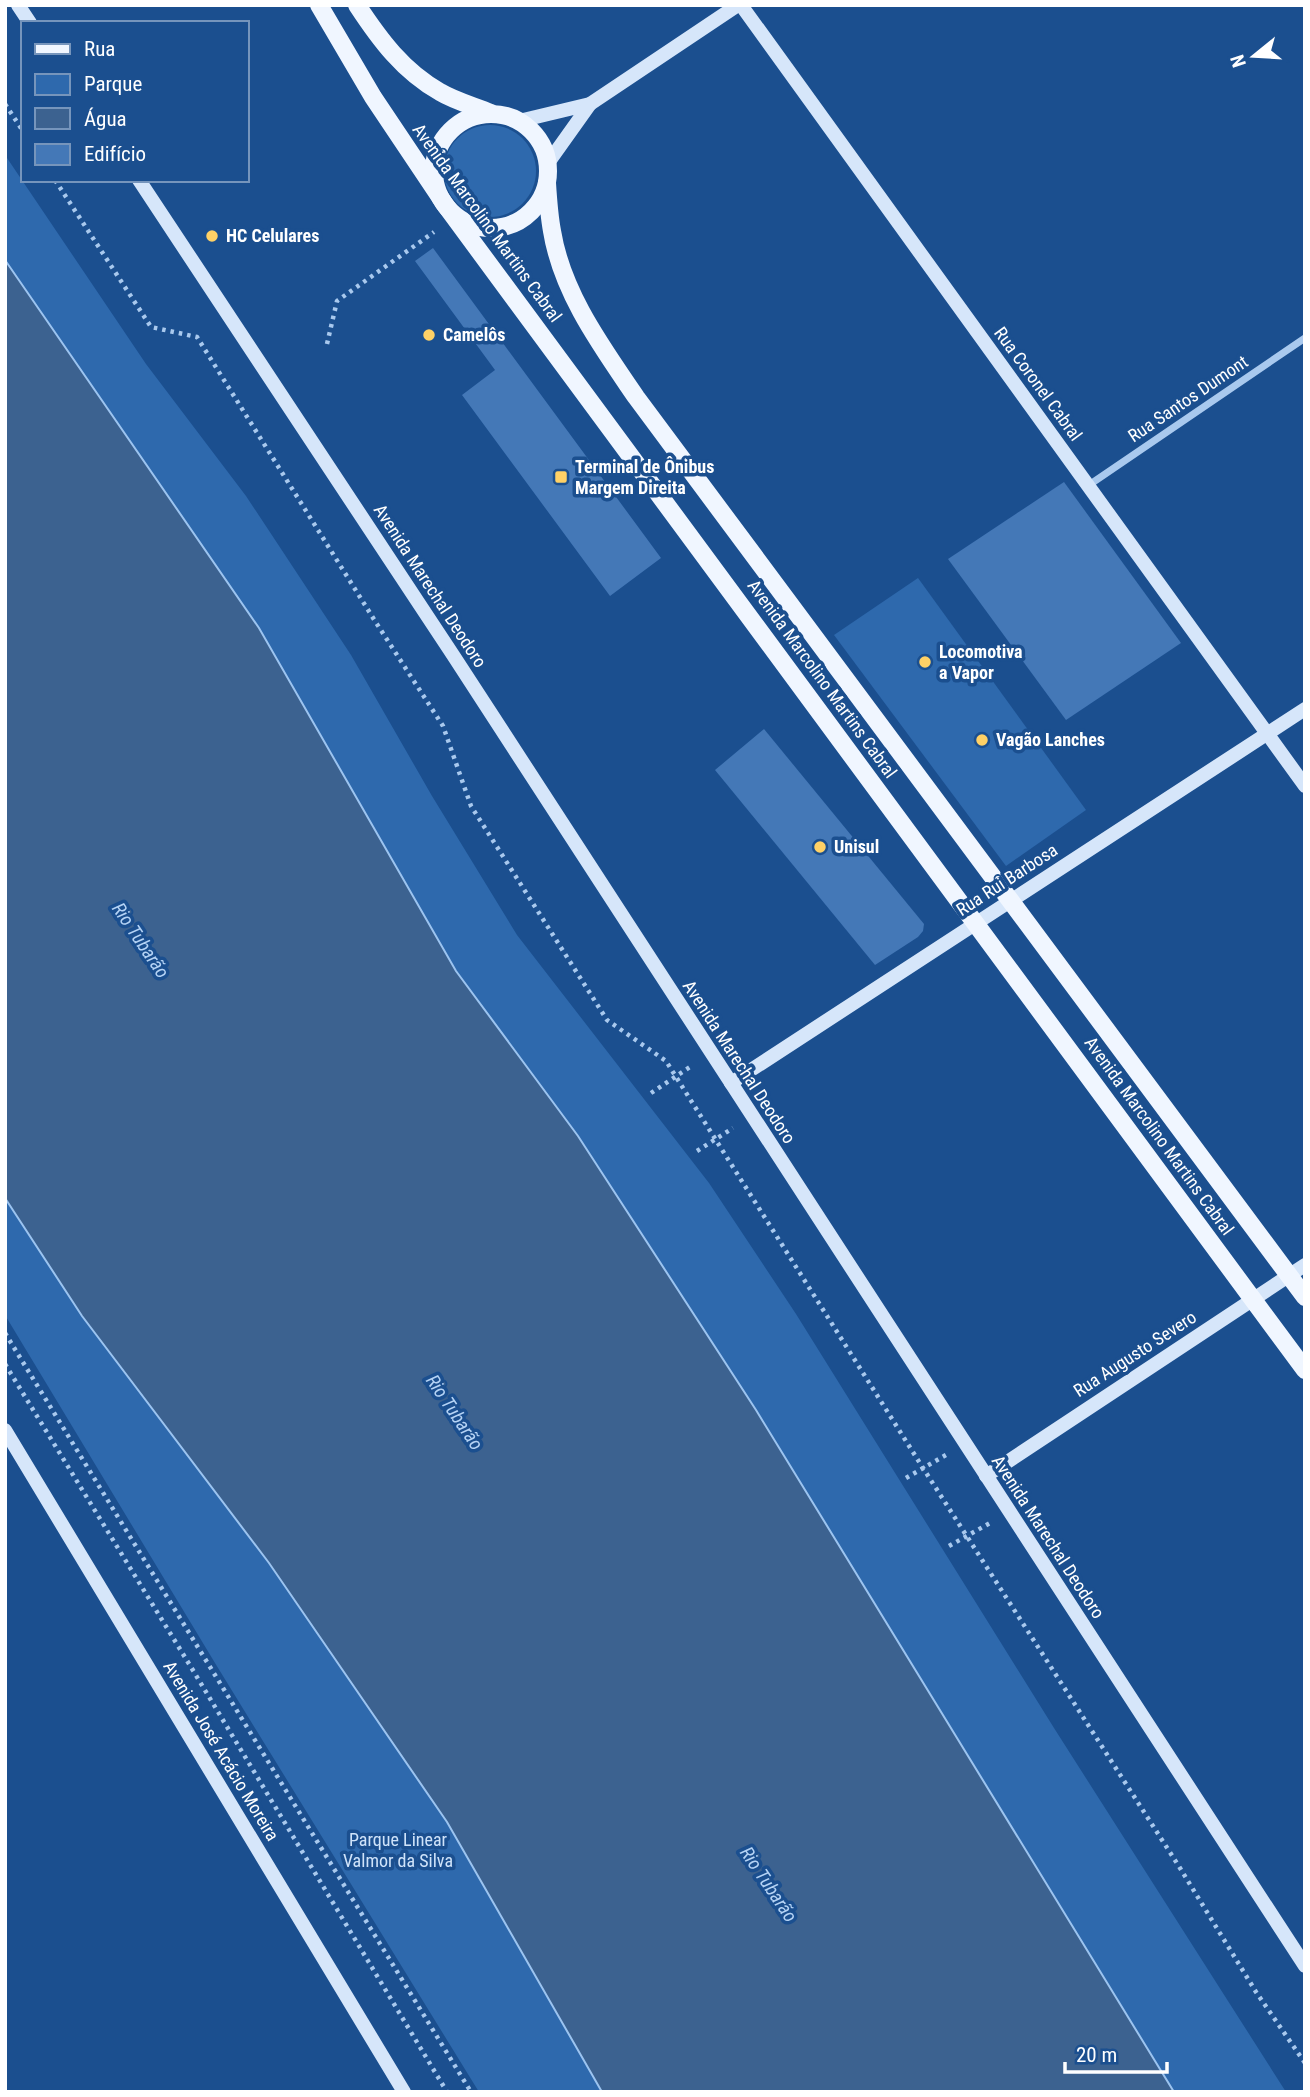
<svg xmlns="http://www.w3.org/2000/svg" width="1310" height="2097" viewBox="0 0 1310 2097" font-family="'Roboto Condensed',sans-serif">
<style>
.green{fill:#2e69ad}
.water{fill:#3c6290;stroke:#9cc4f0;stroke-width:2}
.building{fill:#4478b7}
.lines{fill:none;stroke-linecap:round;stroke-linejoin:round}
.path{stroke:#a9c9ee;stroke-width:4.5;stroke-dasharray:3.5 5;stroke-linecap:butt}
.street{stroke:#a9c9ee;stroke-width:7}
.secondary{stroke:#d6e6fa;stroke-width:14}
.primary{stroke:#f0f6ff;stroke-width:18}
.poi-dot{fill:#ffd166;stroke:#1b4f8f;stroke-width:2.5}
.labels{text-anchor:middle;stroke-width:7;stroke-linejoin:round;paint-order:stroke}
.street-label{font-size:18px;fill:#fff;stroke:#1b4f8f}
.poi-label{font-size:18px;font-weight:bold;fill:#fff;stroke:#1b4f8f;text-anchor:start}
.park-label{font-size:18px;fill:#cfe3fa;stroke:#1b4f8f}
.water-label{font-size:19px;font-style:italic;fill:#b5d3f5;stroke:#1b4f8f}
</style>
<rect width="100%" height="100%" fill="#1b4f8f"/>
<g class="green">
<circle cx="490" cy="171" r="46"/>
<polygon points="5,155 146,364 246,496 351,655 432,796 517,935 709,1183 796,1314 1054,1728 1286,2092 1174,2092 756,1410 578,1136 456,971 259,628 5,260"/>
<polygon points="918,578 1086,810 1006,866 834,635"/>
<polygon points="5,1198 82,1316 269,1563 447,1822 602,2092 479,2092 215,1663 5,1315"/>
</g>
<polygon class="water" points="5,260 259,628 456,971 578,1136 756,1410 1174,2092 602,2092 447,1822 269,1563 82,1316 5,1198"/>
<g class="building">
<polygon points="433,248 661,558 610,596 462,395 495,370 415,261"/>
<polygon points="1064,482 1181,643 1066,720 948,559"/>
<polygon points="764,729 924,924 923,931 918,937 875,965 715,770"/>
</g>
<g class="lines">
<g class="path">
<polyline points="5,104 23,131"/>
<polyline points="55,180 151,327 197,337 375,621 443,726 471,806 607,1020 666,1061 923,1468 1180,1868 1256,1992 1305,2063"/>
<polyline points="327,344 337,301 434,232"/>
<polyline points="651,1093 693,1065"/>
<polyline points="697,1151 733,1128"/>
<polyline points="5,1333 471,2092"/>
<polyline points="5,1364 194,1672 447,2092"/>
<polyline points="906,1478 946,1455"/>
<polyline points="949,1546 990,1523"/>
</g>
<polyline class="street" points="1089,485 1305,338"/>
<g class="secondary">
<polyline points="18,5 30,23"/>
<polyline points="741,5 1305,786"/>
<polyline points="519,121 590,104 738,5"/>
<polyline points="548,163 590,104"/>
<polyline points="139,180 453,655 1305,1966"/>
<polyline points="731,1083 1305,709"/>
<polyline points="5,1430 404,2092"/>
<polyline points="986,1476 1305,1265"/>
</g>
<g class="primary">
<polyline points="319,5 373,97 446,206 1305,1370"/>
<path d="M 357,5 C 380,40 403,71 440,92 C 455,101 474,106 491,113"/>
<circle cx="491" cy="171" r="57"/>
<path d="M 547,183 C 548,199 549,215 552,231 C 562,293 602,347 636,397 L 1305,1297"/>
</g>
</g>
<g class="poi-dot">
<circle cx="212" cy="236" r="7"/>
<circle cx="429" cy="335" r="7"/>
<rect x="554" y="470" width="14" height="14" rx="3.5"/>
<circle cx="925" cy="662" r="7"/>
<circle cx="982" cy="740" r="7"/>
<circle cx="820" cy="847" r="7"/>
</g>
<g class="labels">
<g class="street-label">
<text transform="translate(487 223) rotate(54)" y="6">Avenida Marcolino Martins Cabral</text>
<text transform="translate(1038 384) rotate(54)" y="6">Rua Coronel Cabral</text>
<text transform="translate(1188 399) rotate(-34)" y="6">Rua Santos Dumont</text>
<text transform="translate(430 586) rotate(57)" y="6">Avenida Marechal Deodoro</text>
<text transform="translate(822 679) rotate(54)" y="6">Avenida Marcolino Martins Cabral</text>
<text transform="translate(1007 880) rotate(-33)" y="6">Rua Rui Barbosa</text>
<text transform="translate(739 1062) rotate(57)" y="6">Avenida Marechal Deodoro</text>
<text transform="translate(1159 1136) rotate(54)" y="6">Avenida Marcolino Martins Cabral</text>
<text transform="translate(1135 1354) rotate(-33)" y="6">Rua Augusto Severo</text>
<text transform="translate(1048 1537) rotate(57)" y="6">Avenida Marechal Deodoro</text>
<text transform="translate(221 1751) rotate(59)" y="6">Avenida José Acácio Moreira</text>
</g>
<g class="poi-label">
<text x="226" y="242">HC Celulares</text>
<text x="443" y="341">Camelôs</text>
<text x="575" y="473">Terminal de Ônibus<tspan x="575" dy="21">Margem Direita</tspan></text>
<text x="939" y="658">Locomotiva<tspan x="939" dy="21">a Vapor</tspan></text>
<text x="996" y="746">Vagão Lanches</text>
<text x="834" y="853">Unisul</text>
</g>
<g class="park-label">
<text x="398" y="1846">Parque Linear<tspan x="398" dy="21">Valmor da Silva</tspan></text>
</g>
<g class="water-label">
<text transform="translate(141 940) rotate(56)" y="7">Rio Tubarão</text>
<text transform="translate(455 1412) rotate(56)" y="7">Rio Tubarão</text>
<text transform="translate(769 1884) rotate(56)" y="7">Rio Tubarão</text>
</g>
</g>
<rect width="1310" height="2097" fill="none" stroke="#ffffff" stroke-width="14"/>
<rect x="21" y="21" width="228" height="161" fill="#1b4f8f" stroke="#7695bc" stroke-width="2"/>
<rect x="35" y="44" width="35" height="10" fill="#f0f6ff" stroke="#7695bc" stroke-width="2"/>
<text x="84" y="56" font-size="21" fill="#ffffff">Rua</text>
<rect x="35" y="74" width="35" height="21" fill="#2e69ad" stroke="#7695bc" stroke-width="2"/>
<text x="84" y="91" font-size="21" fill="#ffffff">Parque</text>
<rect x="35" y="108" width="35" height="21" fill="#3c6290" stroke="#7695bc" stroke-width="2"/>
<text x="84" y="126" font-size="21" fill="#ffffff">Água</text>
<rect x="35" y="144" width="35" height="21" fill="#4478b7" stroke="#7695bc" stroke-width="2"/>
<text x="84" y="161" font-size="21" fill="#ffffff">Edifício</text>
<g transform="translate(1254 56) rotate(252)" stroke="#1b4f8f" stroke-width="5" paint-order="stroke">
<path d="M0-5L12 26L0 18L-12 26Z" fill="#ffffff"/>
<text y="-10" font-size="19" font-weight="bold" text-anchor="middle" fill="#ffffff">N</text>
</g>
<path d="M1065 2062v10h102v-10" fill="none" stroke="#ffffff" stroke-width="3.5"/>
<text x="1076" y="2062" font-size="21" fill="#ffffff" stroke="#1b4f8f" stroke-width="5" paint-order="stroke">20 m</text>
</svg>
